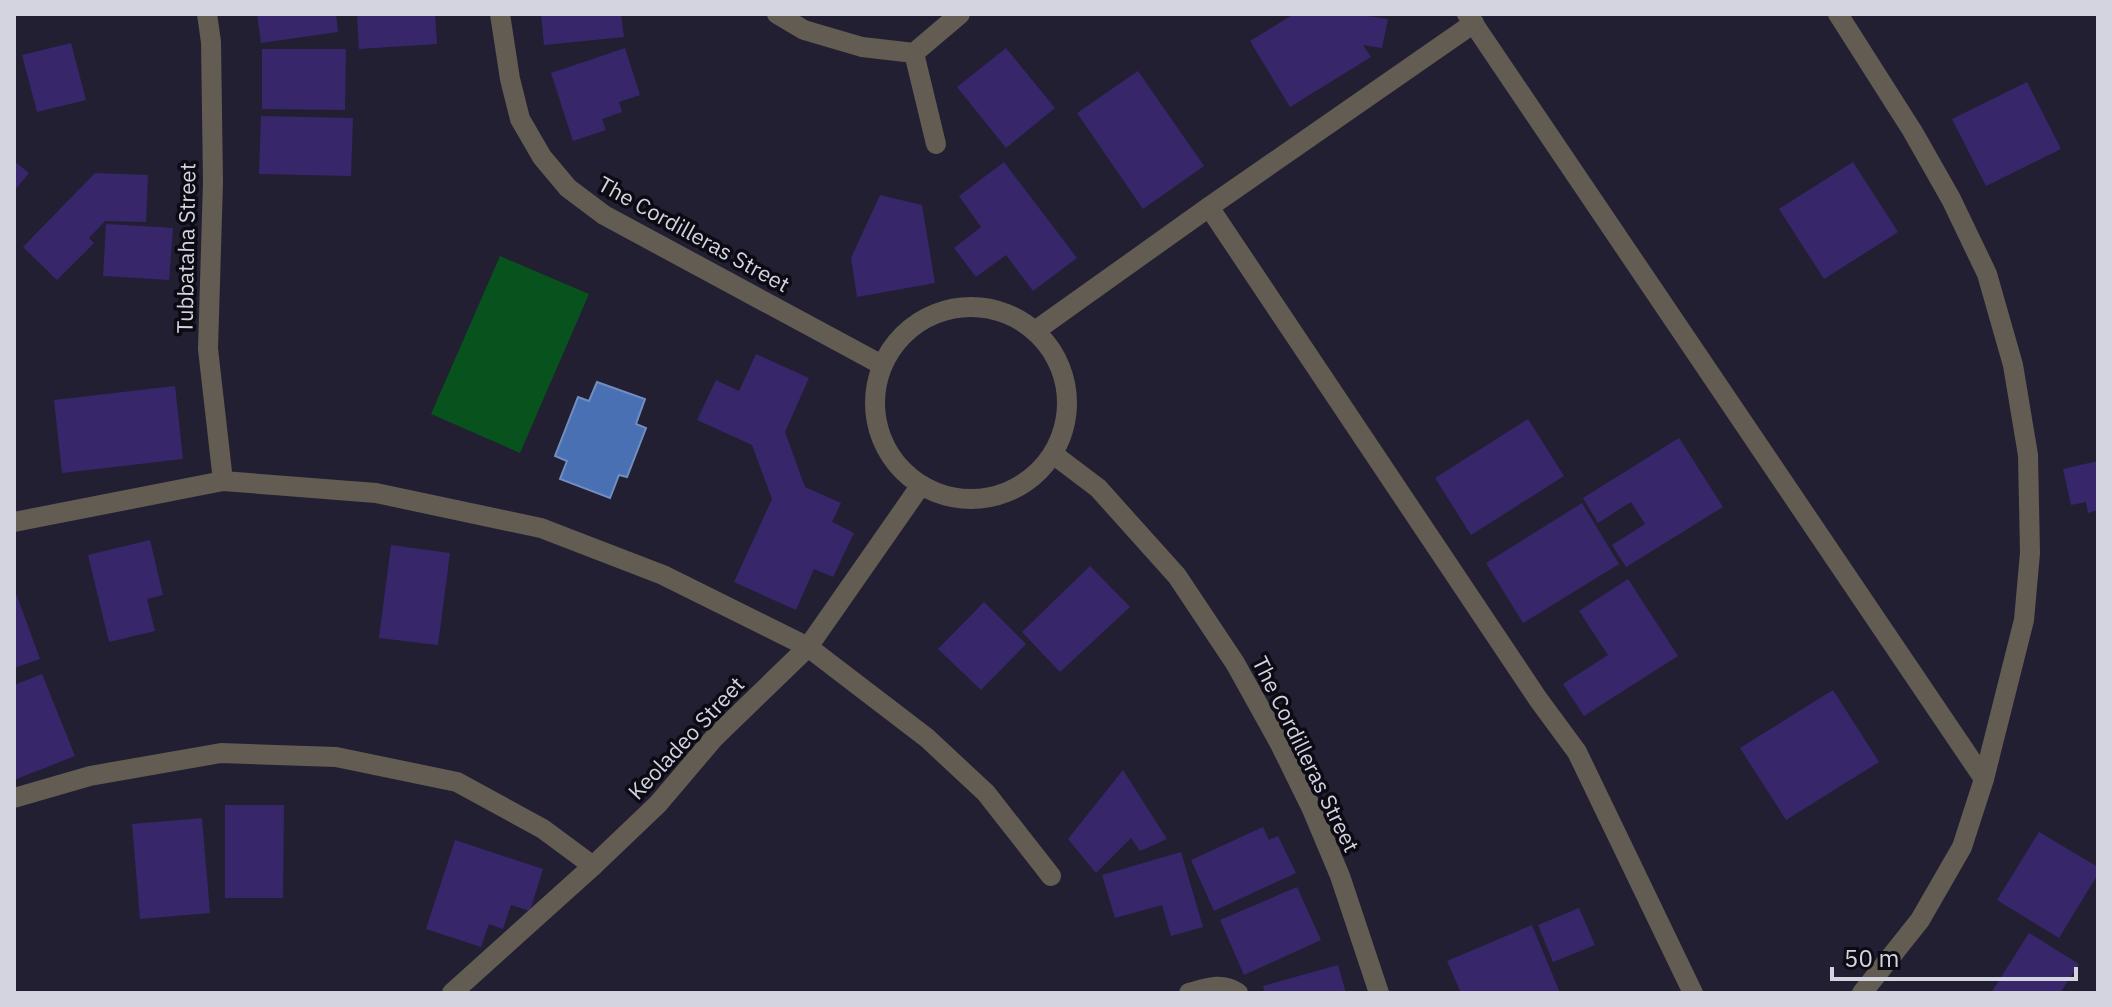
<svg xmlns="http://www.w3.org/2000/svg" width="2112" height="1007" viewBox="0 0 2112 1007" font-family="'IBM Plex Sans',sans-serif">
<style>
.green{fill:#08521d}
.water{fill:#4870b2;stroke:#728ec0;stroke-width:2}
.building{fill:#38266a}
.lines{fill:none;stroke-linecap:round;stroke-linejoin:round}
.minor{stroke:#625c53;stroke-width:20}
.labels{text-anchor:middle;stroke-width:7;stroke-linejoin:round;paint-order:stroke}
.street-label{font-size:22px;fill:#d4d3e0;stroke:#0c0b13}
</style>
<rect width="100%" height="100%" fill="#221f32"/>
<polygon class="green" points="500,256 589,294 520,453 431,414"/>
<polygon class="water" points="597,382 645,399 636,424 646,428 627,477 619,475 610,498 560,479 567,461 555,456 578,397 589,401"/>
<g class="building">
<polygon points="257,14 336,14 338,32 261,43"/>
<polygon points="357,14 435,14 437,44 359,49"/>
<polygon points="541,14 621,14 624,37 544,45"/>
<polygon points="1294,14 1369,14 1367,16 1388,19 1382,48 1363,45 1371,57 1290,107 1250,41"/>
<polygon points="71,43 86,100 37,112 22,55"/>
<polygon points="625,48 640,95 619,102 622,112 602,119 606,130 573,141 551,73"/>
<polygon points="1006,48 1055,108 1006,148 957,87"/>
<polygon points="262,49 346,49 345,110 262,109"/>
<polygon points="1138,71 1204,166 1143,209 1077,113"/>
<polygon points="2027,82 2061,149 1986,186 1952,119"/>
<polygon points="261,116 353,118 351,176 259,174"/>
<polygon points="14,161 29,173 14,191"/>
<polygon points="1004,162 1077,258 1033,291 1006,255 976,277 954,248 981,227 959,196"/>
<polygon points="1853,162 1898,232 1824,279 1779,209"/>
<polygon points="95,173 148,175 146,222 105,221 89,238 94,243 57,280 23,247"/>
<polygon points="880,195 922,205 935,283 857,297 851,258"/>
<polygon points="106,224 173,228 169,280 103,276"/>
<polygon points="756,354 809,378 785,432 805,487 841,503 832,522 854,533 833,577 814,569 796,610 734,582 772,499 752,445 697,420 716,380 739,391"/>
<polygon points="175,386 183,459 62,473 54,400"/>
<polygon points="1528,419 1564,476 1471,535 1435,478"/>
<polygon points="1679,438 1723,507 1626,567 1612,545 1645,524 1631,502 1598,523 1583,498"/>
<polygon points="2098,461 2098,510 2088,513 2086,502 2071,505 2063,469"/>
<polygon points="1582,503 1619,564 1523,623 1486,563"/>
<polygon points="150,540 163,595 147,599 155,631 109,642 88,555"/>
<polygon points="391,545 450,553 438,645 379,638"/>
<polygon points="1090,566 1130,607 1060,672 1022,632"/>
<polygon points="1628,579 1678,656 1584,716 1563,684 1608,655 1579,611"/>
<polygon points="14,588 40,659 14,668"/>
<polygon points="984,602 1026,644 981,690 938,649"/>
<polygon points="42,674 75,756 14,780 14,685"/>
<polygon points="1833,690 1879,762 1786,820 1740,748"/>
<polygon points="1123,770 1167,839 1140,851 1131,838 1096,873 1068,839"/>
<polygon points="225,805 284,805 283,898 225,898"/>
<polygon points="202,818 210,913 140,919 132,824"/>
<polygon points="1263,827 1269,840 1278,836 1296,873 1214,911 1191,860"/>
<polygon points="2039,832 2098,867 2098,874 2059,938 1997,900"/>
<polygon points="455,840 543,869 530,911 511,905 503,929 489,924 481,947 426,929"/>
<polygon points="1181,852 1203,927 1171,936 1162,905 1115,918 1102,875"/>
<polygon points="1297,887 1321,940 1244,975 1220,920"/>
<polygon points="1579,908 1595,945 1553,962 1538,925"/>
<polygon points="1532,925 1560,993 1461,993 1447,961"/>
<polygon points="2029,933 2079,964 2060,993 1991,993"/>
<polygon points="1338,965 1346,993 1265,993 1263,986"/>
</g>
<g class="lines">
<g class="minor">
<polyline points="207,14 211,42 213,182 208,349 223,481"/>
<polyline points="500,14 510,79 520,119 542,157 568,188 604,215 882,365"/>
<polyline points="777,14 804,30 862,47 914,53 960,14"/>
<polyline points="1467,14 1984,779"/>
<polyline points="1838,14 1913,132 1951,199 1987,274 2013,365 2028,455 2030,553 2024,620 1984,779 1962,847 1920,920 1862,993"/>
<polyline points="914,53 936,144"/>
<polyline points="1209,207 1538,699 1577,752 1693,993"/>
<circle cx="971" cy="403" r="96"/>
<polyline points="1035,331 1209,207 1474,23"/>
<polyline points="1053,454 1098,488 1177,576 1235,663 1280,744 1311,807 1340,876 1379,993"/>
<polyline points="14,522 223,481 376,493 541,528 663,575 808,647 927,738 986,793 1051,876"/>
<polyline points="14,798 90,776 221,753 336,757 457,782 543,829 593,866"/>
<polyline points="452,993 593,866 658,804 714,738 808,647 921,485"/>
<path d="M 1189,993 C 1207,988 1222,982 1238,993"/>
</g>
</g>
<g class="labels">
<g class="street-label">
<text transform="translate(694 234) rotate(29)" y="8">The Cordilleras Street</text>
<text transform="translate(186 248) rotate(-89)" y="8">Tubbataha Street</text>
<text transform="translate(686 738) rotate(-47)" y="8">Keoladeo Street</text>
<text transform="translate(1306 754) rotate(64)" y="8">The Cordilleras Street</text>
</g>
</g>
<rect width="2112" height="1007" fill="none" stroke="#d4d3e0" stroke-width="32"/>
<path d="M1832 967v12h244v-12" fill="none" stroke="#d4d3e0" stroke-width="4"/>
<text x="1844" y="967" font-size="24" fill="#d4d3e0" stroke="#0c0b13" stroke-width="6" paint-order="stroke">50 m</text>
</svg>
